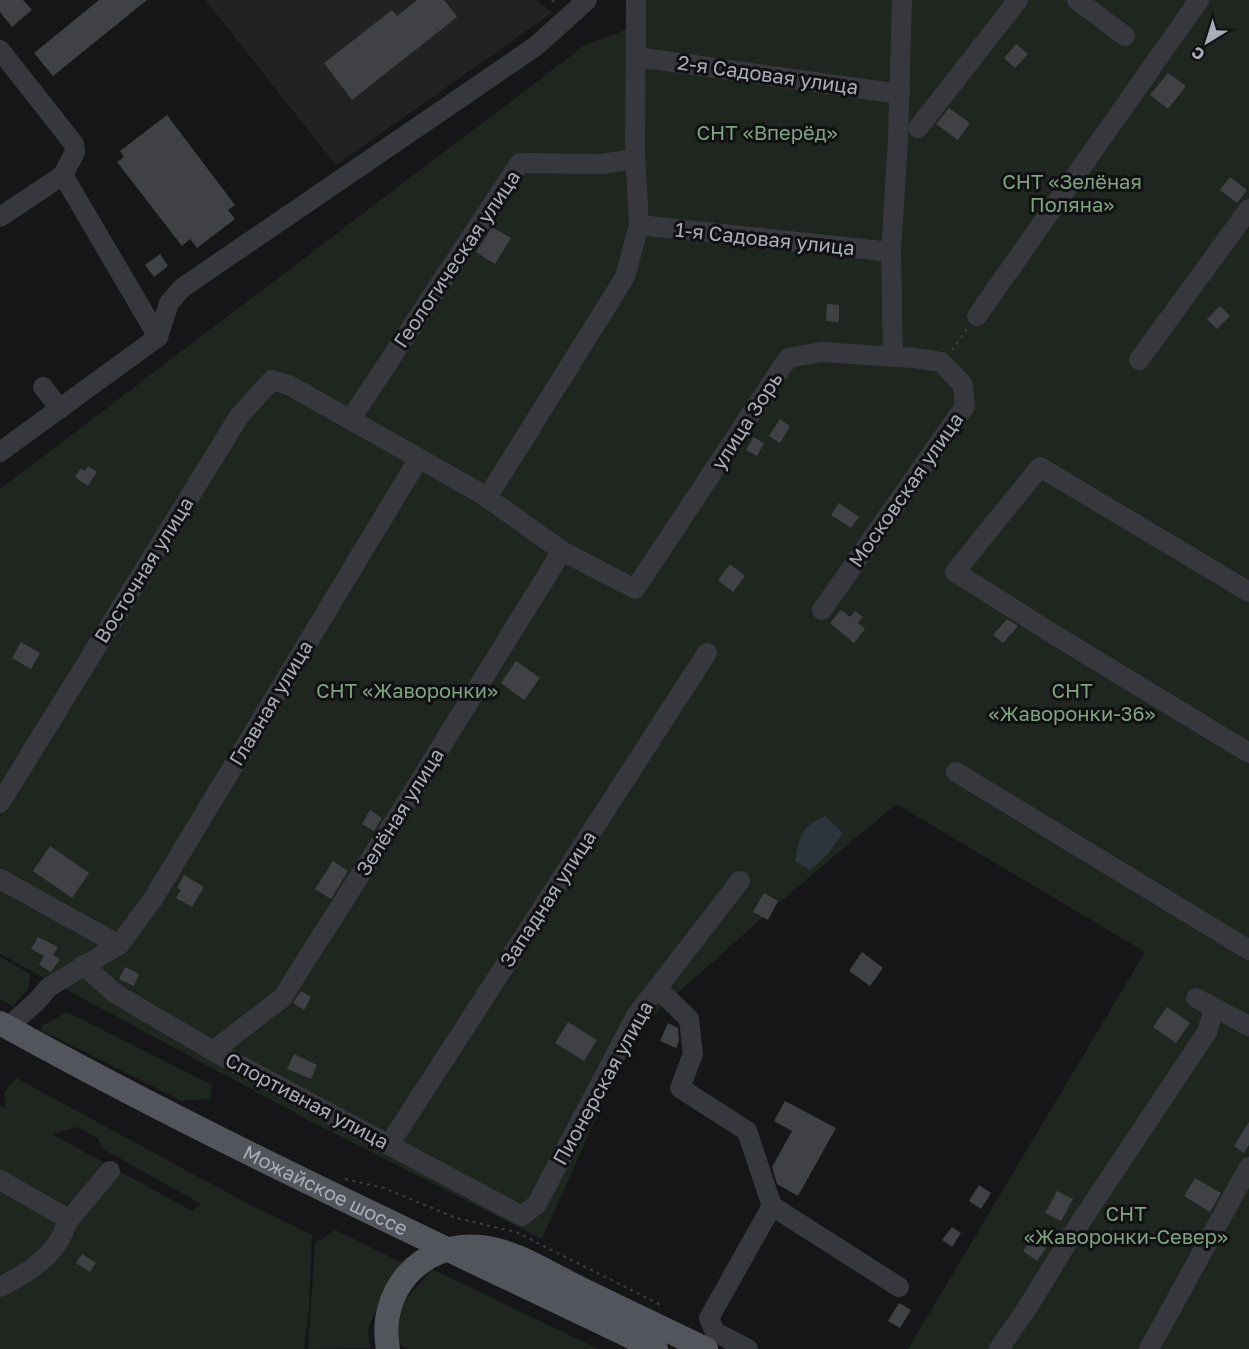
<svg xmlns="http://www.w3.org/2000/svg" width="1249" height="1349" viewBox="0 0 1249 1349" font-family="'Golos Text',sans-serif">
<style>
.built{fill:#222225}
.green{fill:#1e261f;fill-rule:evenodd}
.water{fill:#2c353c}
.building{fill:#404145}
.lines{fill:none;stroke-linecap:round;stroke-linejoin:round}
.path{stroke:#3d3f44;stroke-width:2;stroke-dasharray:3 4.5;stroke-linecap:butt}
.minor{stroke:#37383d;stroke-width:20}
.major{stroke:#53555c;stroke-width:24}
.major-bridge{stroke:#53555c;stroke-width:24}
.labels{text-anchor:middle;stroke-width:6;stroke-linejoin:round;paint-order:stroke}
.street-label{font-size:20px;fill:#a8adb8;stroke:#111113}
.park-label{font-size:20px;fill:#7fa381;stroke:#111113}
</style>
<rect width="100%" height="100%" fill="#161618"/>
<polygon class="built" points="208,0 536,0 552,13 336,165 206,1"/>
<g class="green">
<polygon points="630,0 1249,0 1249,1349 908,1349 1145,952 896,804 788,895 635,1031 542,1239 312,1122 0,954 0,489 585,45 630,28"/>
<polygon points="0,957 31,974 28,989 13,1006 0,999"/>
<polygon points="67,1012 212,1085 210,1099 181,1101 41,1030 42,1025 50,1022"/>
<path d="M 16,1078 L 241,1200 L 312,1235 L 309,1306 L 304,1349 L 0,1349 L 0,1106 L 6,1108 L 4,1093 ZM 77,1127 L 98,1138 L 103,1149 L 201,1204 L 192,1211 L 52,1134 Z"/>
<polygon points="335,1230 405,1264 388,1281 379,1302 368,1329 370,1348 308,1349 315,1243"/>
<polygon points="432,1269 598,1349 407,1349 395,1342 400,1306"/>
</g>
<path class="water" d="M 825,816 L 843,833 L 829,853 L 810,870 L 795,861 C 799,837 801,826 825,816 Z"/>
<g class="building">
<polygon points="0,0 23,0 32,10 12,27 0,12"/>
<polygon points="99,0 147,0 53,76 34,53"/>
<polygon points="417,0 444,0 457,17 352,100 324,63 392,10 397,16"/>
<polygon points="1016,44 1028,54 1015,68 1004,58"/>
<polygon points="1168,73 1186,86 1168,109 1150,95"/>
<polygon points="949,108 970,123 958,140 936,124"/>
<polygon points="167,115 235,205 228,210 235,219 197,248 190,239 182,246 117,162 124,157 120,151"/>
<polygon points="1230,177 1247,190 1237,203 1220,190"/>
<polygon points="492,227 511,238 495,264 476,252"/>
<polygon points="160,254 168,266 154,277 145,265"/>
<polygon points="827,304 839,305 839,322 826,321"/>
<polygon points="1220,306 1230,316 1217,329 1207,319"/>
<polygon points="780,419 790,426 780,443 769,436"/>
<polygon points="753,437 764,443 757,456 746,450"/>
<polygon points="88,466 97,472 88,486 75,477 81,468 85,471"/>
<polygon points="839,503 859,517 851,528 831,515"/>
<polygon points="730,564 745,576 733,592 718,580"/>
<polygon points="841,610 850,617 855,611 863,617 858,623 865,629 854,643 830,623"/>
<polygon points="1007,619 1018,626 1003,643 993,635"/>
<polygon points="21,642 40,653 31,669 12,658"/>
<polygon points="516,661 540,678 524,700 501,683"/>
<polygon points="370,810 382,818 374,831 362,824"/>
<polygon points="50,846 89,873 72,898 33,871"/>
<polygon points="333,861 348,871 331,899 315,889"/>
<polygon points="184,875 204,887 192,907 176,898 181,890 177,888"/>
<polygon points="764,893 778,901 768,920 753,912"/>
<polygon points="38,937 58,947 53,955 60,959 51,972 39,965 44,956 31,949"/>
<polygon points="862,952 883,968 870,986 849,971"/>
<polygon points="125,967 139,974 134,986 119,979"/>
<polygon points="301,991 311,997 304,1010 293,1003"/>
<polygon points="1167,1007 1190,1023 1176,1043 1153,1027"/>
<polygon points="568,1022 597,1040 584,1061 555,1043"/>
<polygon points="668,1023 678,1028 679,1041 676,1048 660,1041"/>
<polygon points="294,1054 317,1065 311,1079 287,1069"/>
<polygon points="785,1101 836,1128 798,1196 777,1184 772,1167 792,1131 774,1121"/>
<polygon points="1249,1122 1249,1145 1244,1153 1234,1146"/>
<polygon points="1195,1178 1221,1193 1210,1212 1184,1196"/>
<polygon points="979,1185 991,1193 981,1209 969,1201"/>
<polygon points="1057,1191 1073,1199 1061,1221 1045,1213"/>
<polygon points="952,1227 961,1233 952,1247 942,1240"/>
<polygon points="1032,1238 1046,1248 1037,1261 1023,1251"/>
<polygon points="82,1254 96,1263 90,1272 76,1263"/>
<polygon points="899,1303 911,1310 900,1328 888,1321"/>
</g>
<g class="lines">
<g class="path">
<polyline points="552,0 557,4"/>
<polyline points="952,350 968,328"/>
<polyline points="345,1179 384,1188 456,1218 516,1232 661,1305"/>
</g>
<g class="minor">
<polyline points="1077,0 1125,36"/>
<polyline points="0,50 74,144 75,152 63,175"/>
<polyline points="636,57 900,94"/>
<polyline points="918,128 1018,0"/>
<polyline points="0,217 63,175 158,337 0,452"/>
<polyline points="639,225 891,252"/>
<polyline points="977,316 1199,0"/>
<polyline points="158,337 169,303 182,288 536,46 587,0"/>
<polyline points="893,357 891,252 898,139 902,0"/>
<polyline points="1139,360 1249,209"/>
<polyline points="43,387 60,409"/>
<polyline points="350,420 520,163 601,164 635,159"/>
<polyline points="487,498 625,277 639,225 635,153 636,0"/>
<polyline points="1249,592 1040,467 955,572 1058,637 1249,753"/>
<polyline points="956,772 1249,950"/>
<polyline points="0,803 240,415 272,380 289,385 482,494 562,551 635,589 788,358 821,352 914,358 941,362 963,385 965,406 822,610"/>
<polyline points="0,879 119,945"/>
<polyline points="83,965 116,994 213,1051 522,1216 537,1204 637,1014 740,881"/>
<polyline points="657,988 689,1019 693,1054 680,1088 747,1131 772,1206 899,1287"/>
<polyline points="1196,998 1249,1026"/>
<polyline points="8,1027 37,1001 49,987 119,945 153,899 419,458"/>
<polyline points="213,1051 282,998 411,795 562,551"/>
<polyline points="389,1145 707,653"/>
<path d="M 0,1180 L 63,1216 L 67,1222 C 58,1255 28,1273 0,1287"/>
<polyline points="67,1222 110,1171"/>
<polyline points="748,1349 715,1332 709,1318 772,1206"/>
<polyline points="999,1349 1029,1305 1072,1235 1207,1032 1214,1009"/>
<polyline points="1149,1349 1249,1167"/>
</g>
<g class="major">
<path id="s1" d="M 0,1023 C 214,1142 436,1243 656,1349"/>
<polyline points="577,1287 706,1349"/>
</g>
<path class="major-bridge" d="M 388,1349 C 377,1292 421,1241 480,1247 C 514,1250 547,1272 577,1287"/>
</g>
<g class="labels">
<g class="street-label">
<text transform="translate(768 75) rotate(8)" y="7">2-я Садовая улица</text>
<text transform="translate(765 239) rotate(6)" y="7">1-я Садовая улица</text>
<text transform="translate(457 259) rotate(-56)" y="7">Геологическая улица</text>
<text transform="translate(747 421) rotate(-57)" y="7">улица Зорь</text>
<text transform="translate(906 490) rotate(-55)" y="7">Московская улица</text>
<text transform="translate(144 570) rotate(-58)" y="7">Восточная улица</text>
<text transform="translate(271 703) rotate(-59)" y="7">Главная улица</text>
<text transform="translate(400 812) rotate(-58)" y="7">Зелёная улица</text>
<text transform="translate(548 899) rotate(-57)" y="7">Западная улица</text>
<text transform="translate(603 1083) rotate(-61)" y="7">Пионерская улица</text>
<text transform="translate(307 1101) rotate(28)" y="7">Спортивная улица</text>
<text dy="7" stroke="none"><textPath href="#s1" startOffset="366">Можайское шоссе</textPath></text>
</g>
<g class="park-label">
<text x="767" y="140">СНТ «Вперёд»</text>
<text x="1072" y="189">СНТ «Зелёная<tspan x="1072" dy="23">Поляна»</tspan></text>
<text x="407" y="698">СНТ «Жаворонки»</text>
<text x="1072" y="698">СНТ<tspan x="1072" dy="23">«Жаворонки-36»</tspan></text>
<text x="1126" y="1221">СНТ<tspan x="1126" dy="23">«Жаворонки-Север»</tspan></text>
</g>
</g>
<g transform="translate(1207 42) rotate(218)" stroke="#111113" stroke-width="4.5" paint-order="stroke">
<path d="M0-4.5L10 22L0 15L-10 22Z" fill="#a8adb8"/>
<text y="-9" font-size="16" font-weight="bold" text-anchor="middle" fill="#a8adb8">С</text>
</g>
</svg>
